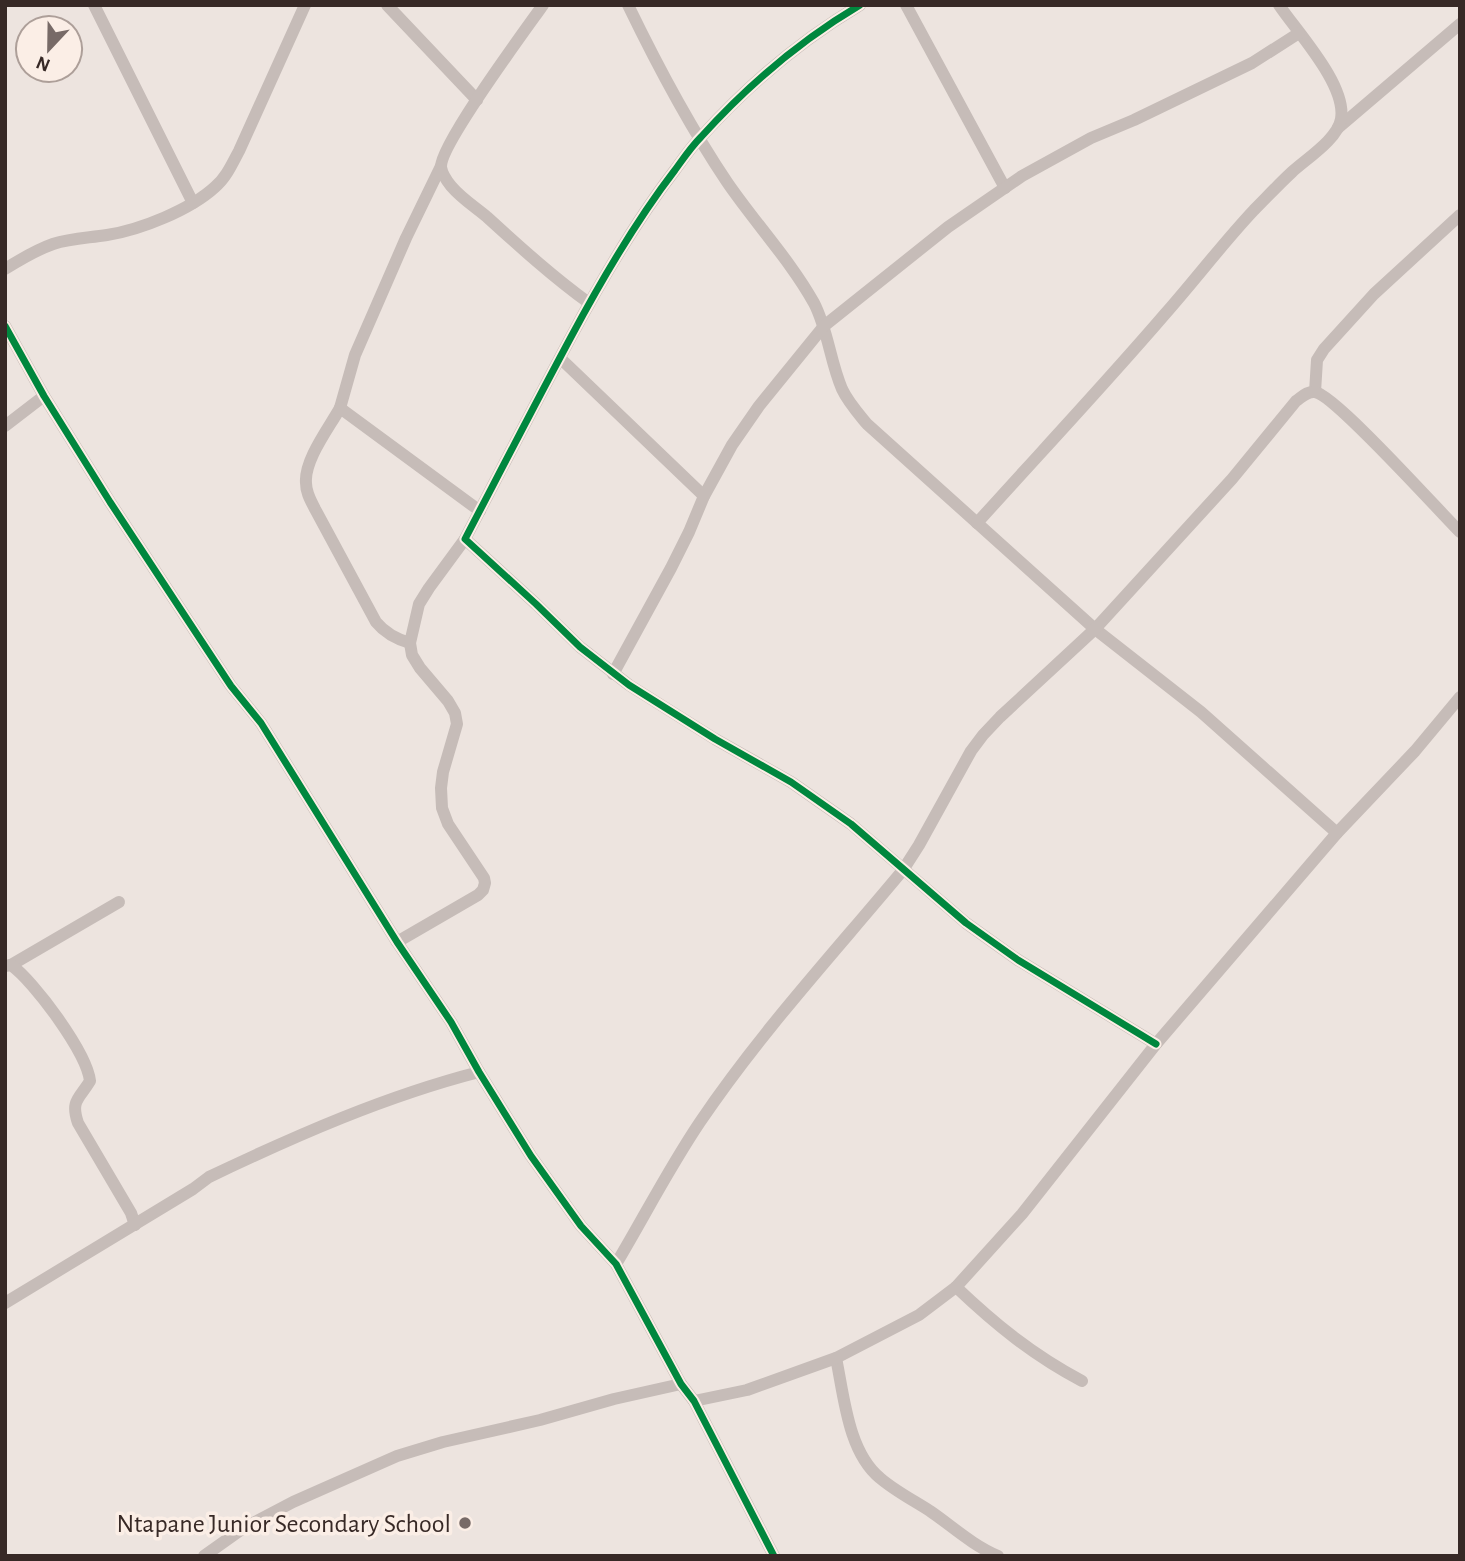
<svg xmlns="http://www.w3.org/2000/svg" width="1465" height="1561" viewBox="0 0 1465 1561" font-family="'Alegreya Sans',sans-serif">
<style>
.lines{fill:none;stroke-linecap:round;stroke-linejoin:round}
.street{stroke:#c6bcb8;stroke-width:12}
.cycleway-casing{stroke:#fbeee6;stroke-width:11}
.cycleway{stroke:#00873e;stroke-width:7}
.poi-dot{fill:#776a67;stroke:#fbeee6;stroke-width:2.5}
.labels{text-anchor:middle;stroke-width:7;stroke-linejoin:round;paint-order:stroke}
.poi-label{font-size:26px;fill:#372926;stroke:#fbeee6;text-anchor:end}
</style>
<rect width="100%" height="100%" fill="#ede4df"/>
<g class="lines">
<g class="street">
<polyline points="94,5 193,203"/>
<polyline points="387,5 477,100"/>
<path d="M 543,5 C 526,29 440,145 441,167 C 442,174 447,181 451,186 C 461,198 475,207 487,217 C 520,247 553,277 589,303"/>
<path d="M 628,5 C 657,65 690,127 727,182 C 755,223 790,260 814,303 C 828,330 830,361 842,389 C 848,402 858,413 867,424 L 1095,629 L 1201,712 L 1337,833"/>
<path d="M 860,5 C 801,40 747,86 701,137 C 691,147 683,159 675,170 C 635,222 602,279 571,337 C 535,404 500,472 465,539 L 536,604 L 580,647 L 629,685 L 715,739 L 791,782 L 851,824 L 966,923 L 1018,960 L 1156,1044"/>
<polyline points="906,5 1005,188"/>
<polyline points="1338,128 1460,24"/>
<path d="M 5,269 C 21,259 36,250 53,244 C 71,238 88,238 107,235 C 140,230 190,210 215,187 C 226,178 232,164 239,151 L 305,5"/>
<polyline points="5,326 44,396 110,502 231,686 261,723 397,942 451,1022 479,1072 531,1156 581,1226 616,1264 681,1384 694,1401 774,1556"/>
<polyline points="560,358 704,496"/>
<polyline points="1315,392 1317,360 1324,349 1374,294 1460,215"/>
<polyline points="340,408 355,355 406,238 441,166"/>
<polyline points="5,426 44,396"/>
<path d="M 977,523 C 1040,453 1104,385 1165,314 C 1195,280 1223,243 1254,210 C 1267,197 1279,184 1292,172 C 1306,159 1338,139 1341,119 C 1347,85 1297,32 1279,5"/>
<path d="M 410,643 C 396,639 385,633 376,622 L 315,509 C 311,501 306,493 306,483 C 304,460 329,428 340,408 L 480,511"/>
<polyline points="613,674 671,568 689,532 704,496 732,445 759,406 824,326 948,227 1022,176 1091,138 1134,120 1252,63 1299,33"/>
<polyline points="397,942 478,895 483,890 485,883 484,878 448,824 442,808 441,788 443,772 457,724 455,713 448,701 420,668 412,655 410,643 419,604 429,588 465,539"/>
<polyline points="11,965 119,902"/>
<path d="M 5,966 L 11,965 C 34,981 87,1053 90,1081 C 80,1098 70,1100 78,1123 L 131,1213 L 135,1225"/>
<path d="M 616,1264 C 644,1217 669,1168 700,1122 C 760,1033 834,953 903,870 L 919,845 L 971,751 L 983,735 L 1000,717 L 1095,629 L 1232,479 L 1296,401 C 1302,397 1307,391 1315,392 C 1335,395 1438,510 1460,532"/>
<path d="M 956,1287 C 996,1325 1033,1355 1082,1381"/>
<path d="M 5,1303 L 193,1189 L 209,1177 C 297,1135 386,1096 479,1072"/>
<path d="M 836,1358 C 844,1396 848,1452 880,1478 C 895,1491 913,1500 930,1511 C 952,1526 972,1545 998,1556"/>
<polyline points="694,1401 747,1390 836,1358 919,1315 956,1287 1022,1214 1156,1044 1337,833 1415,751 1460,697"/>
<polyline points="204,1556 242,1529 293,1502 397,1456 443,1442 540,1420 614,1399 681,1384"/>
</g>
<g class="cycleway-casing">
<g id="cycleway">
<path d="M 860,5 C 801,40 747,86 701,137 C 691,147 683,159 675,170 C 635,222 602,279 571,337 C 535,404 500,472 465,539 L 536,604 L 580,647 L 629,685 L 715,739 L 791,782 L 851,824 L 966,923 L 1018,960 L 1156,1044"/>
<polyline points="5,326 44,396 110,502 231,686 261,723 397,942 451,1022 479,1072 531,1156 581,1226 616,1264 681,1384 694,1401 774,1556"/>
</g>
</g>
<use href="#cycleway" class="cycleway"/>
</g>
<circle class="poi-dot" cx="465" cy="1523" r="7"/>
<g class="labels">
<g class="poi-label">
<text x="451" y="1532">Ntapane Junior Secondary School</text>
</g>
</g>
<rect width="1465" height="1561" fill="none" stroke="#372926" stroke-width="14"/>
<g transform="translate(49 49) rotate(202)"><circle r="33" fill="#fbeee6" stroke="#ad9f99" stroke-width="2"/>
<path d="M0-5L12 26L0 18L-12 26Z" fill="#776a67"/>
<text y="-10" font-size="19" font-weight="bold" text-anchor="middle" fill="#372926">N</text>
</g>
</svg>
